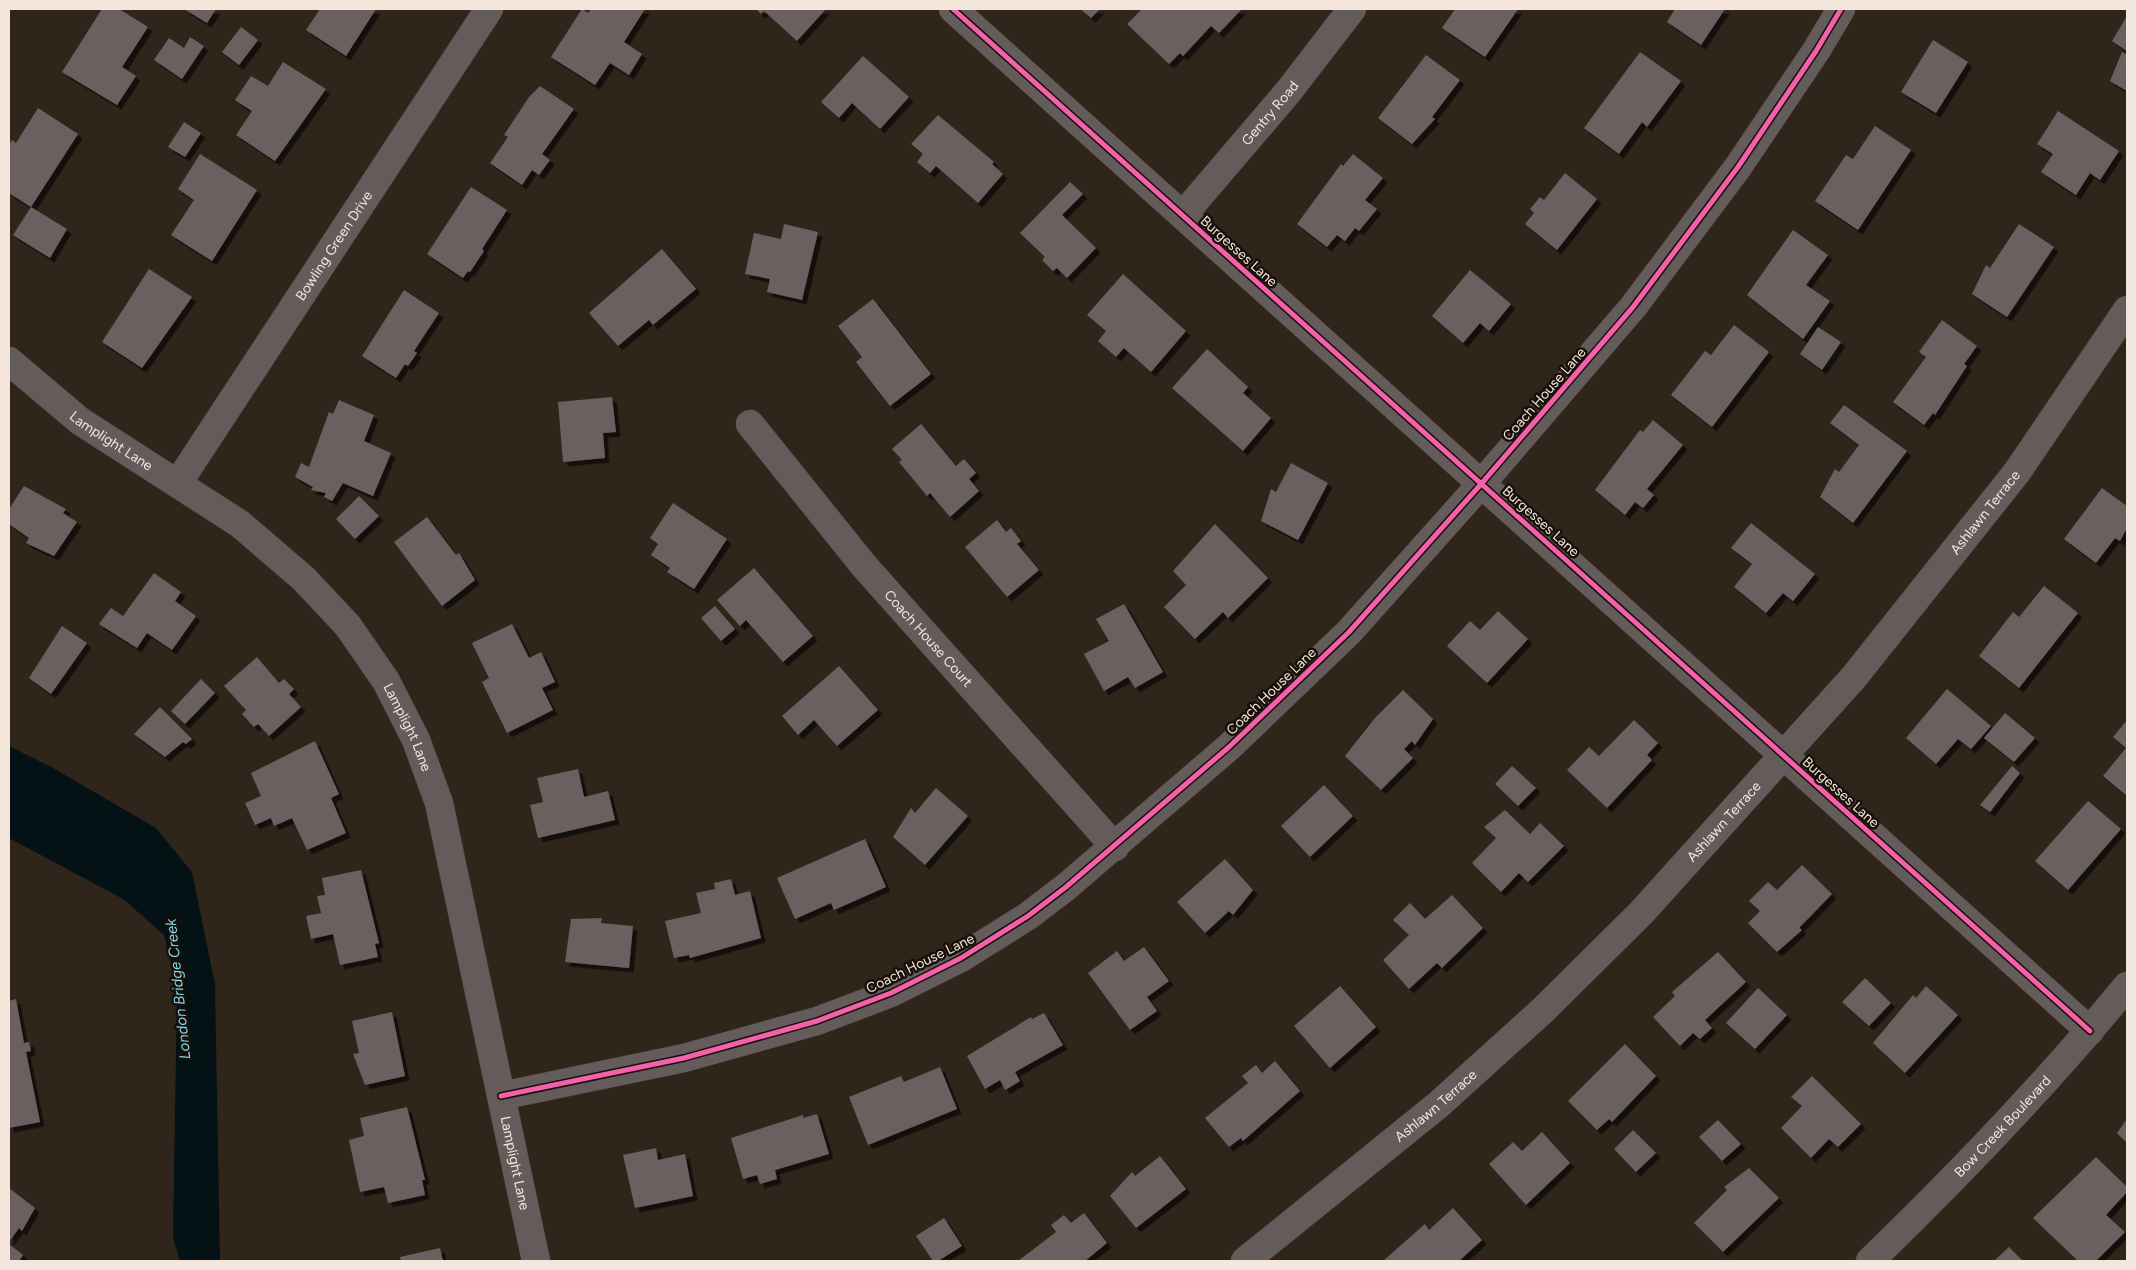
<svg xmlns="http://www.w3.org/2000/svg" width="2136" height="1270" font-family="Figtree,sans-serif">
  <style>
    .water { fill: #051215 }
    .building { fill: #6a6061; filter: url(#shadow) }
    .lines { fill: none; stroke-linecap: round; stroke-linejoin: round }
    .minor-casing { stroke: #4a4038; stroke-width: 29 }
    .tertiary-casing { stroke: #4a4038; stroke-width: 29 }
    .minor { stroke: #645c5b; stroke-width: 28 }
    .tertiary { stroke: #645c5b; stroke-width: 28 }
    .cycleway-casing { stroke: #180f08; stroke-width: 8 }
    .cycleway { stroke: #f560ab; stroke-width: 5 }
    .labels { text-anchor: middle; stroke-width: 5; stroke-linejoin: round; paint-order: stroke }
    .street-label { font-size: 14px; fill: #f4e6db; stroke: #180f08 }
    .water-label { font-size: 15px; font-style: italic; fill: #7cd9ee; stroke: #180f08 }
  </style>
  <defs>
    <filter id="shadow"><feDropShadow dx="4.5" dy="4.5" stdDeviation="0" flood-color="#0009"/></filter>
  </defs>
  <rect width="100%" height="100%" fill="#30251b"/>
  <path class="water" d="M9 746 53 768 156 828 192 872 215 984 220 1261H180L173 1238 177 988 164 935 123 899 9 838Z"/>
  <path class="building" d="M102 9H119L148 27 122 67 136 76 117 105 62 72Z
    M184 9H216L207 23Z
    M320 9H376L346 56 306 30Z
    M582 9 588 13 591 9H645L624 42 642 54 629 75 610 63 595 85 551 57Z
    M756 9H824L825 10 797 41 764 11 761 14Z
    M1080 9H1100L1091 18Z
    M1142 9H1242L1219 33 1211 26 1183 56 1180 53 1169 64 1127 24Z
    M1455 9H1518L1485 57 1442 28Z
    M1675 9H1725L1701 45 1667 22Z
    M2127 16V51L2112 41Z
    M241 27 258 40 239 65 222 52Z
    M190 37 204 46 182 79 154 60 169 38 184 48Z
    M1933 40 1968 62 1936 113 1901 92Z
    M1640 52 1681 81 1647 127 1642 122 1619 154 1584 128Z
    M2122 52 2127 55V91L2110 81Z
    M1426 55 1460 80 1432 117 1435 119 1412 144 1378 118Z
    M863 56 909 97 880 129 852 103 839 118 821 102Z
    M283 62 326 89 275 161 236 135 252 111 235 100 251 76 268 86Z
    M540 86 574 109 542 154 550 160 539 175 532 170 522 185 490 163 508 137 504 135 529 97Z
    M38 108 78 134 31 207 67 229 50 258 13 235 31 207 9 193V145L12 140 16 143Z
    M2058 111 2119 151 2100 180 2090 173 2076 195 2041 172 2053 154 2037 144Z
    M938 115 994 162 992 164 1003 174 978 203 936 166 930 173 917 162 923 154 911 144Z
    M184 122 201 133 185 157 168 147Z
    M1875 126 1911 150 1858 230 1815 201 1846 155 1853 159Z
    M200 154 257 190 212 261 171 235 194 200 178 189Z
    M1353 154 1383 178 1365 200 1377 209 1359 231 1355 228 1345 241 1337 235 1327 247 1297 224 1341 164 1343 166Z
    M1565 173 1597 199 1557 250 1525 224 1534 213 1530 209 1540 197 1544 200Z
    M1070 182 1083 194 1062 215 1096 248 1067 278 1057 268 1053 271 1042 260 1045 257 1020 233Z
    M471 187 507 210 482 249 484 251 470 272 468 271 463 278 427 254Z
    M784 224 818 232 802 300 767 292 770 279 745 274 754 233 781 239Z
    M2019 224 2054 247 2007 317 1972 294 1986 265 1990 268Z
    M1793 230 1828 255 1806 285 1830 301 1803 339 1747 295Z
    M662 249 696 289 653 325 649 320 618 346 589 313Z
    M149 269 192 297 142 368 102 342Z
    M1470 270 1511 304 1489 331 1480 323 1463 343 1432 316Z
    M1123 274 1186 331 1151 372 1124 348 1116 357 1098 341 1106 331 1087 315Z
    M404 290 439 313 414 351 417 353 408 366 405 364 396 378 362 356Z
    M873 299 931 374 890 406 856 362 862 357 838 326Z
    M1942 320 1977 346 1964 364 1967 366 1935 415 1933 413 1924 425 1893 402 1926 357 1919 352Z
    M1734 325 1769 352 1712 427 1671 395 1705 351 1711 355Z
    M1818 327 1841 342 1822 370 1800 354Z
    M1207 349 1248 387 1243 393 1271 418 1243 451 1172 388Z
    M612 397 616 432 603 433 605 458 563 462 558 402Z
    M339 400 374 415 364 441 391 453 373 496 343 483 332 501 324 497 326 493 311 490 313 487 295 477 301 463 309 467 329 412 333 414Z
    M1844 405 1907 451 1853 523 1820 497 1835 469 1839 472 1859 445 1830 423Z
    M1653 420 1683 445 1647 489 1654 495 1643 508 1635 502 1625 515 1595 490 1640 430 1643 432Z
    M921 424 956 466 964 459 976 473 969 479 979 491 950 517 930 493 927 496 899 462 902 460 892 449Z
    M1291 463 1328 483 1298 540 1261 521 1271 489 1276 492Z
    M24 486 66 509 63 513 77 522 54 556 26 543 29 538 9 524V509Z
    M2102 488 2127 506V528L2120 541 2115 538 2096 563 2064 539Z
    M359 496 379 516 355 539 336 519Z
    M673 503 727 539 694 589 667 572 670 568 651 555 658 544 650 538Z
    M427 517 456 555 459 553 475 580 442 606 394 542Z
    M997 520 1006 532 1011 528 1021 541 1017 544 1039 570 1007 597 965 547Z
    M1751 523 1815 574 1793 601 1783 593 1766 613 1734 587 1752 564 1731 548Z
    M1215 524 1268 578 1228 618 1223 612 1195 639 1164 607 1186 585 1173 571Z
    M754 568 813 636 783 662 746 620 740 626 717 600Z
    M154 573 181 592 175 601 196 616 172 650 147 633 137 648 99 624 111 608 123 616Z
    M2044 586 2078 613 2019 688 1979 656 2013 612 2019 617Z
    M1124 604 1163 672 1135 688 1128 677 1104 691 1084 654 1109 641 1096 619Z
    M715 606 735 629 721 641 701 618Z
    M1498 611 1528 639 1487 683 1447 646 1470 621 1480 630Z
    M512 624 529 658 541 652 555 682 542 688 553 710 507 733 482 682 489 678 472 643Z
    M62 626 87 643 51 694 29 678Z
    M257 657 279 683 284 679 294 689 289 694 301 707 269 736 258 724 254 727 242 714 246 710 224 686Z
    M839 666 878 710 837 746 814 720 798 735 782 716Z
    M201 679 215 693 185 724 171 711Z
    M1947 689 1991 726 1971 749 1958 739 1936 764 1906 738Z
    M1403 690 1433 719 1415 745 1412 741 1404 749 1413 758 1381 790 1345 756 1375 718Z
    M160 707 192 739 186 744 183 742 165 757 134 734Z
    M2005 713 2035 738 2014 762 1984 738Z
    M1634 720 1658 743 1647 755 1652 760 1607 808 1567 770 1589 747 1599 756Z
    M2127 720V796L2103 776 2126 748 2113 737Z
    M315 741 339 794 331 798 346 833 307 850 292 818 274 826 271 818 255 825 245 803 261 796 251 773Z
    M1512 766 1536 788 1518 806 1495 784Z
    M2012 766 2020 773 1990 812 1980 805Z
    M578 769 584 797 608 791 615 820 538 838 530 805 543 802 537 778Z
    M1324 785 1353 816 1310 857 1281 826Z
    M936 788 968 816 925 865 893 837 911 808 915 813Z
    M2088 801 2121 829 2068 890 2035 861Z
    M1505 810 1530 834 1540 823 1564 846 1528 882 1519 873 1501 892 1472 863 1496 838 1484 827Z
    M865 839 886 887 834 910 831 903 795 919 777 878Z
    M1225 859 1253 890 1233 915 1229 911 1205 933 1177 902Z
    M1802 865 1832 894 1799 928 1802 930 1777 952 1748 923 1760 911 1749 901 1768 882 1777 890Z
    M361 870 379 943 375 944 378 957 340 965 333 934 311 939 306 916 321 913 317 896 325 895 322 878Z
    M731 879 735 895 750 891 761 938 690 958 689 955 674 958 665 921 701 913 696 893 715 889 714 883Z
    M1452 895 1483 928 1442 968 1437 963 1409 989 1383 960 1409 935 1393 920 1410 903 1425 919Z
    M602 918 601 923 633 926 629 968 565 962 571 919Z
    M1144 947 1169 981 1147 997 1157 1011 1130 1030 1088 973 1117 951 1124 961Z
    M1718 952 1746 982 1705 1020 1712 1028 1700 1039 1693 1033 1680 1046 1653 1017 1675 996 1672 992Z
    M1865 978 1891 1003 1869 1026 1842 1002Z
    M1340 986 1376 1027 1330 1068 1294 1026Z
    M1926 986 1958 1015 1905 1073 1873 1043 1913 995 1916 998Z
    M1758 988 1787 1015 1755 1049 1726 1023Z
    M16 999 24 1043 29 1042 31 1051 26 1052 40 1122 9 1128V1001Z
    M392 1012 405 1076 365 1085 353 1054 359 1053 352 1021Z
    M1044 1013 1063 1045 1015 1072 1020 1081 1005 1090 1000 1080 985 1089 967 1056 1031 1017 1032 1019Z
    M1625 1044 1656 1076 1612 1122 1609 1119 1597 1130 1568 1101Z
    M1275 1061 1300 1091 1243 1141 1241 1138 1229 1147 1205 1118 1248 1083 1242 1076 1256 1065 1262 1073Z
    M940 1067 957 1109 868 1145 849 1097 901 1076 904 1082Z
    M1812 1076 1861 1124 1838 1147 1829 1139 1811 1158 1781 1128 1802 1106 1791 1097Z
    M407 1107 425 1180H422L425 1195 388 1203 384 1187 360 1192 349 1140 364 1136 360 1118Z
    M817 1114 829 1154 775 1170 777 1179 760 1184 757 1175 743 1179 731 1138 803 1115V1118Z
    M2127 1119V1143L2117 1133Z
    M1718 1120 1741 1144 1722 1161 1699 1137Z
    M1633 1130 1656 1153 1636 1172 1614 1149Z
    M1542 1132 1570 1163 1526 1205 1489 1164 1513 1142 1522 1151Z
    M656 1148 658 1160 685 1154 693 1196 635 1208 623 1155Z
    M1160 1156 1186 1189 1136 1228 1110 1196 1132 1172 1135 1176Z
    M2096 1157 2127 1187V1192L2106 1215 2125 1232 2096 1261H2078L2033 1218Z
    M1749 1168 1779 1198 1723 1252 1694 1223 1727 1190 1724 1187Z
    M9 1188 35 1208 22 1231 19 1228 9 1242Z
    M1453 1208 1482 1240 1459 1261H1383L1425 1224 1429 1230Z
    M1084 1213 1107 1243 1085 1261H1018L1056 1232 1051 1225 1064 1215 1071 1223Z
    M944 1218 962 1246 938 1261H933L916 1236Z
    M9 1244 23 1255 19 1261H9Z
    M2009 1247 2023 1261H1994Z
    M440 1248 443 1261H401L400 1257Z"/>
  <g class="lines">
    <defs>
      <g id="minor">
        <path d="M953 9 2090 1031"/>
        <path id="s1" d="M1183 215 1288 92 1352 9"/>
        <path id="s2" d="M9 361 80 421 240 524 304 579 348 626 386 681 416 740 439 803 536 1261"/>
        <path id="s3" d="M750 424 865 567 1115 847"/>
        <path id="s4" d="M178 483 489 9"/>
        <path d="M501 1096 684 1058 817 1021 891 993 961 958 1028 916 1066 887 1229 747 1349 632 1482 483 1633 307 1738 167 1816 51 1841 9"/>
        <path id="s5" d="M1245 1261 1438 1105 1542 1011 1641 913 1854 677 2017 472 2127 310"/>
      </g>
      <g id="tertiary">
        <path id="s6" d="M1870 1261C1960 1174 2047 1083 2127 986"/>
      </g>
    </defs>
    <use href="#minor" class="minor-casing"/>
    <use href="#tertiary" class="tertiary-casing"/>
    <use href="#minor" class="minor"/>
    <use href="#tertiary" class="tertiary"/>
    <defs>
      <path id="cycleway" d="M953 9 2090 1031
        M501 1096 684 1058 817 1021 891 993 961 958 1028 916 1066 887 1229 747 1349 632 1482 483 1633 307 1738 167 1816 51 1841 9"/>
    </defs>
    <use href="#cycleway" class="cycleway-casing"/>
    <use href="#cycleway" class="cycleway"/>
  </g>
  <g class="labels">
    <g class="street-label">
      <text dy="5" stroke="none"><textPath href="#s1" startOffset="134">Gentry Road</textPath></text>
      <text dy="5" stroke="none"><textPath href="#s4" startOffset="284">Bowling Green Drive</textPath></text>
      <text transform="translate(1239 251) rotate(42)" y="5">Burgesses Lane</text>
      <text transform="translate(1544 394) rotate(-49)" y="5">Coach House Lane</text>
      <text dy="5" stroke="none"><textPath href="#s2" startOffset="130">Lamplight Lane</textPath></text>
      <text dy="5" stroke="none"><textPath href="#s5" startOffset="1056">Ashlawn Terrace</textPath></text>
      <text transform="translate(1541 521) rotate(42)" y="5">Burgesses Lane</text>
      <text dy="5" stroke="none"><textPath href="#s3" startOffset="279">Coach House Court</textPath></text>
      <text transform="translate(1271 691) rotate(-44)" y="5">Coach House Lane</text>
      <text dy="5" stroke="none"><textPath href="#s2" startOffset="550">Lamplight Lane</textPath></text>
      <text transform="translate(1841 792) rotate(42)" y="5">Burgesses Lane</text>
      <text dy="5" stroke="none"><textPath href="#s5" startOffset="651">Ashlawn Terrace</textPath></text>
      <text transform="translate(920 963) rotate(-26)" y="5">Coach House Lane</text>
      <text dy="5" stroke="none"><textPath href="#s5" startOffset="246">Ashlawn Terrace</textPath></text>
      <text dy="5" stroke="none"><textPath href="#s6" startOffset="189">Bow Creek Boulevard</textPath></text>
      <text dy="5" stroke="none"><textPath href="#s2" startOffset="1000">Lamplight Lane</textPath></text>
    </g>
    <g class="water-label">
      <text transform="translate(178 989) rotate(-96)" y="5">London Bridge Creek</text>
    </g>
  </g>
  <rect width="2136" height="1270" fill="none" stroke="#f4e6db" stroke-width="20"/>
</svg>
